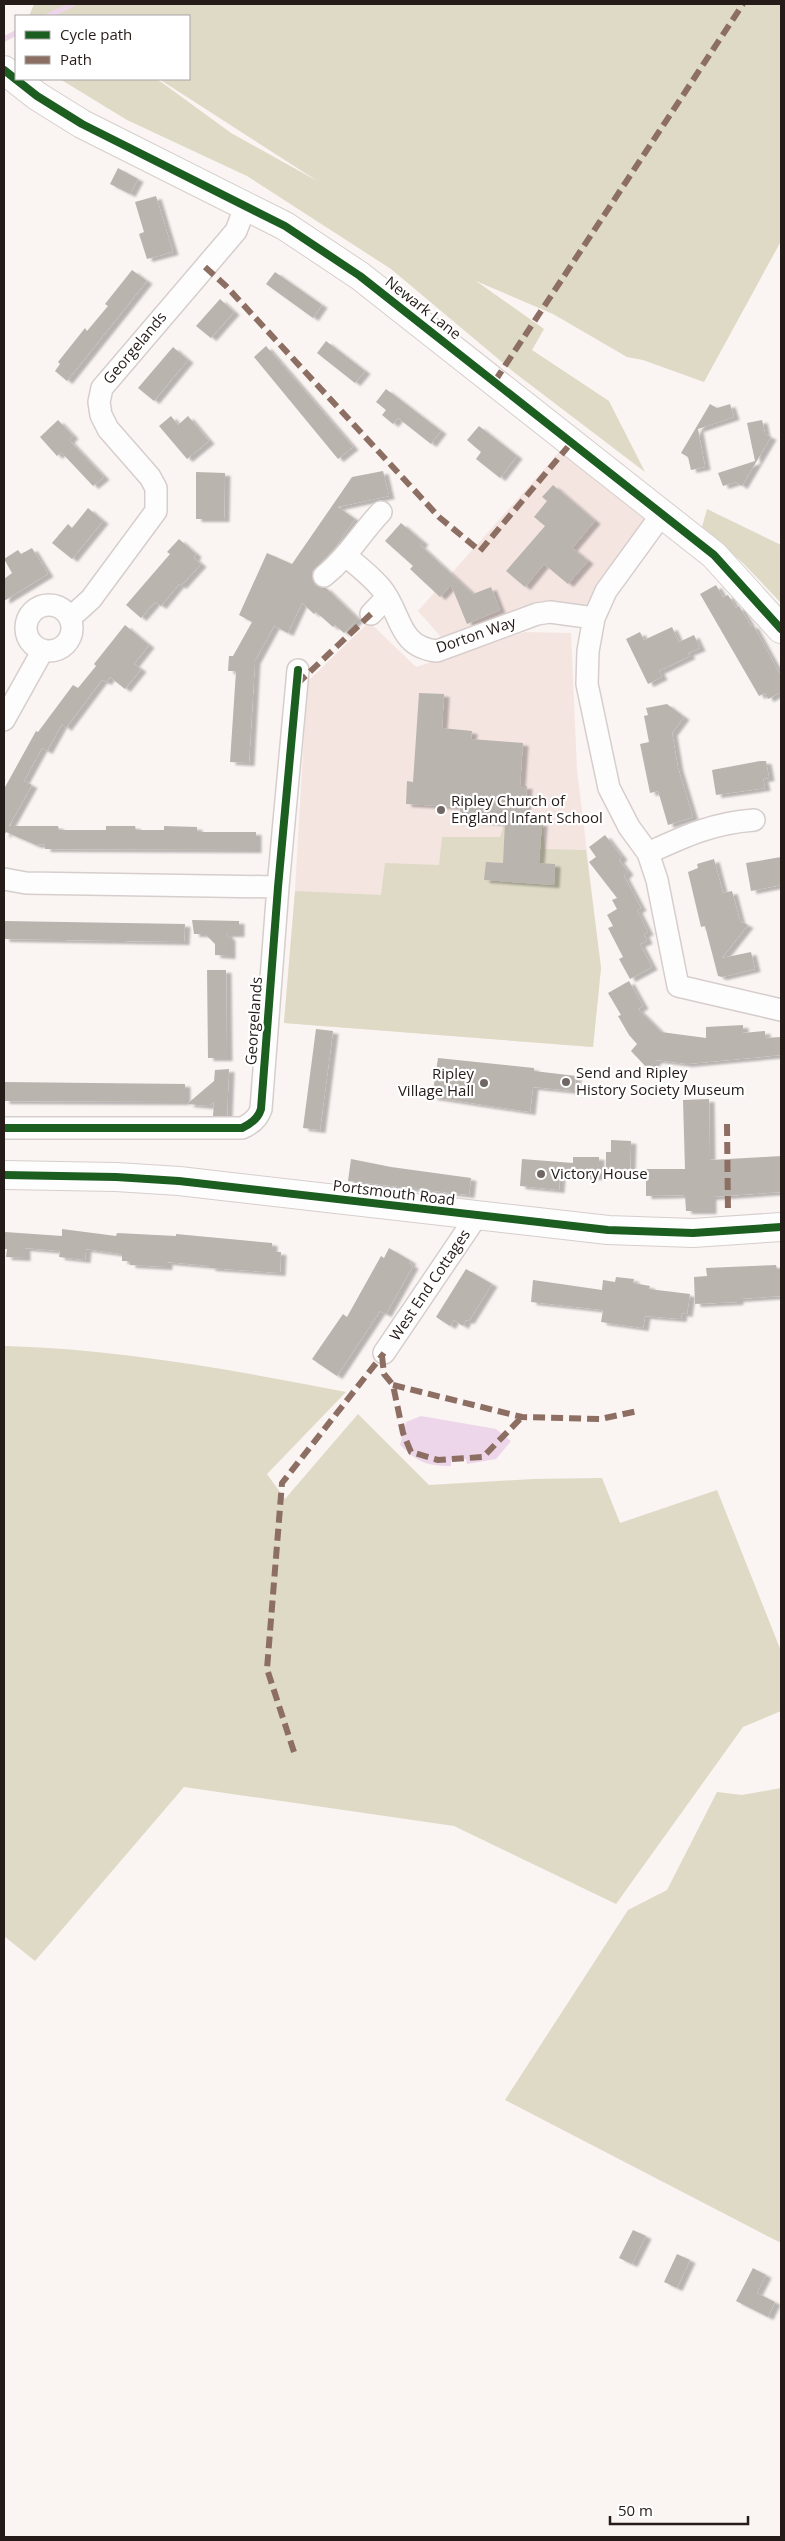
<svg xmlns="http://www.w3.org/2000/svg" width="785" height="2541" font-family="'Open Sans',sans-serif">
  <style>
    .built { fill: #f4e5e1 }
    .green { fill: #dedac5 }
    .water { fill: #edd6e9 }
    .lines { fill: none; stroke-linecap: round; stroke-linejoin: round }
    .stream { stroke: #edd6e9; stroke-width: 5.5 }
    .building { fill: #bab4af; filter: url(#shadow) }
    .street-casing { stroke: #d6cecc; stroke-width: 24 }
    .secondary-casing { stroke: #d6cecc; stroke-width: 30 }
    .street { stroke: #fefdfd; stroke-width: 21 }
    .secondary { stroke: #fefdfd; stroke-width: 28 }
    .quiet { stroke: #8d6e63; stroke-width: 6; stroke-dasharray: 12 6; stroke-linecap: butt }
    .cycleway-casing { stroke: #fff; stroke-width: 11 }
    .cycleway { stroke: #1b5e20; stroke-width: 8 }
    .poi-dot { fill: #706764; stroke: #fff; stroke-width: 2 }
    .labels { text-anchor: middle; stroke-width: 4.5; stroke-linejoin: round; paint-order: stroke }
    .street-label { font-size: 15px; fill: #251b18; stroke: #fff }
    .poi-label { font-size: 15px; fill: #251b18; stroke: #fff; text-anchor: start }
  </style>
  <defs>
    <filter id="shadow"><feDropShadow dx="5.5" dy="3" stdDeviation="1" flood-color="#0004"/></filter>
  </defs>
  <rect width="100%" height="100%" fill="#faf4f2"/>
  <path class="built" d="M570 440 662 514 594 618 565 613 450 647 418 611Z
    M369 622 416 667 525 632 571 633 577 770 601 968 593 1047 284 1023 295 891 307 682Z"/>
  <path class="green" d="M34 4H781V241L704 382 643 360 627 357 553 314 476 281 544 329 532 350 609 401 645 472 515 373 391 269 247 176 127 120 60 79H157L231 133 319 182 159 79H189V16H29Z
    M707 509 781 545V603L744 564 702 527Z
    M507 815 542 816 545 849 586 850 601 968 593 1047 284 1023 295 891 381 895 385 863 439 865 442 837H500Z
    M4 1346C119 1349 233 1370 346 1392L267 1474 285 1499 358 1414 429 1485 533 1479 602 1478 620 1523 717 1490 781 1651V1711L743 1727 616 1904 454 1826 184 1787 35 1961 4 1936Z
    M781 1788V2243L505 2100 628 1910 667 1890 717 1792 742 1795Z"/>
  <path class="water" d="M421 1416 496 1429 511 1441 496 1459 467 1464 466 1459 451 1460V1466C426 1466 418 1462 400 1445L406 1422Z"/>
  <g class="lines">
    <path class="stream" d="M48 16 73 4
      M4 39 16 33"/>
  </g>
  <path class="building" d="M118 168 138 179 130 194 110 184Z
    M156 196 173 252 147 259 139 234 144 232 135 202Z
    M132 270 147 281 67 381 55 371 60 364 58 362 85 328 87 331 108 306 105 304Z
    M275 272 322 305 313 318 266 284Z
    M220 299 234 312 211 338 196 326Z
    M326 341 365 371 355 383 317 353Z
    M266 346 353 447 338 459 254 357Z
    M173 347 188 360 154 401 138 388Z
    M386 389 441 431 431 444 398 418 393 424 382 415 386 410 376 402Z
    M710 404 717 408 730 404 734 417 698 429 705 467 691 470 688 457 681 453Z
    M171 416 178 425 188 416 209 441 187 459 159 426Z
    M58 420 73 436 69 440 104 477 93 486 61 452 57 456 40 437Z
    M762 420 765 434 771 437 742 486 736 482 723 486 718 473 755 461 747 423Z
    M479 426 517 456 500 478 476 459 481 452 467 440Z
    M383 471 389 496 338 507 355 519 334 549 312 572 315 584 326 588 358 619 344 633 335 625 333 627 316 612 314 614 302 603 288 633 274 626 255 661 249 763 230 762 236 671H228L229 656H233L252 622 239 615 267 553 292 564 352 477Z
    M196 472 225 473 224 519H196Z
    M553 485 595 521 572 548 588 561 568 584 544 564 525 587 506 571 545 526 534 517 547 501 542 497Z
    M88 508 103 521 72 559 52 543 68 524 72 528Z
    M401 523 423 542 420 545 473 594 491 587 500 610 467 624 451 585 440 597 410 569 413 566 385 541Z
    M179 539 196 554 194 558 201 564 181 586 179 584 161 606 155 602 141 618 126 605 170 554 167 552Z
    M32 548 48 574 4 601V579L12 573 4 559 18 550 21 554Z
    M716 585 723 597 728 595 736 608 739 606 751 626 753 625 781 676V692L768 699 765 693 759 696 700 594Z
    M125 625 149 645 134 664 141 669 125 689 110 677 106 682 102 680 66 728 62 724 47 751 42 748 24 781 32 785 9 826H58L59 830H106V826H135L136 830H164V826L197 827V832H256V850L45 849V844L36 845 6 832 4 836V789L36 731 38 732 73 685 78 688 96 666 94 664Z
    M672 627 679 642 694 635 700 648 688 653 690 656 659 671 662 677 648 684 626 639 640 632 644 640Z
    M419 693 444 694 442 728 472 731 471 739 523 743 520 786H527L524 822 542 823 539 863 555 864 554 885 484 880 486 862 503 863 505 823 459 820 460 807 406 804 407 781 413 782Z
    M667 704 684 717 672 733 678 768 693 817 668 825 658 791 650 793 640 744 649 742 644 716 648 715 646 708Z
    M760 761H766L769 778 763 779 765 788 716 795 712 770Z
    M605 835 622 857 619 860 628 872 624 876 641 908 637 910 648 932 644 934 647 941 640 944 652 967 630 979 619 959 623 957 608 928 613 926 607 915 617 909 612 900 617 898 589 862 596 857 589 847Z
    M781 857V885L751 891 746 863Z
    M714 859 723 893 732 891 740 921 748 925 722 958 751 952 755 969 722 977 718 976 705 926 701 927 688 872 698 868 697 864Z
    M192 920 239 921V934H226L230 938V956L215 955V944L205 934H194Z
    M4 921 185 924 184 942 4 939Z
    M207 970H226L227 1058H208Z
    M629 981 643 1006 638 1009 661 1032 706 1038V1027L743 1025V1033L765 1031V1038L781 1037V1055L687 1064 657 1060 648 1069 631 1051 637 1044 629 1035 618 1016 621 1015 608 993Z
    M316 1029 333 1031 320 1130 303 1128Z
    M438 1058 534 1068V1071L576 1076 574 1091 533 1087 530 1112 432 1097Z
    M229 1069 227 1116H213L214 1102 209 1106 187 1104 214 1081 215 1070Z
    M4 1082 185 1084V1102L4 1101Z
    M709 1099 710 1160 781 1156V1192L711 1197V1211H686L685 1195 646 1196V1169H685L683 1100Z
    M611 1140 631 1141 630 1170 606 1169V1152H611Z
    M573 1157H599V1177L560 1176 559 1190 520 1186 522 1159 573 1163Z
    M351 1159 391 1167 471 1178 469 1195 348 1181Z
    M62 1229 116 1236 117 1233 176 1236V1234L272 1243V1252H281L280 1273 210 1268V1266L167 1262V1267L130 1265V1261H122V1254L86 1249 85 1260 59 1257 60 1251 25 1248V1258L6 1257 7 1249H4L5 1232 62 1236Z
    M389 1248 411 1261 409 1263 413 1266 386 1314 380 1311 337 1376 312 1359 343 1314 347 1317 381 1256 384 1258Z
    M776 1265 777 1269H781V1296L738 1299V1302L695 1304 694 1277 707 1276 706 1268Z
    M466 1269 492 1284 469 1321 466 1320 463 1326 454 1320 450 1326 436 1317Z
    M616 1277 634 1279 633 1283 650 1286 649 1289 690 1294 687 1314 682 1313 681 1319 645 1316 643 1328 601 1322 603 1310 531 1302 533 1280 602 1290 603 1280 615 1282Z
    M633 2230 646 2236 632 2264 619 2258Z
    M677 2254 690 2260 677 2288 664 2282Z
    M753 2268 766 2275 757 2293 775 2302 768 2317 736 2301Z"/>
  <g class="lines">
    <defs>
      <path id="street" d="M662 514 606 591 594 618 588 651 587 684 609 788 629 827 648 853 657 880 678 986 781 1010
        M346 556C358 566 371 576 381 588 402 613 397 647 437 651L537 614 550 612 594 618
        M324 576C347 558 361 533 381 512
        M26 628a23 23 0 1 1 46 0a23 23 0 1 1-46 0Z
        M371 614 387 597
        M70 618 91 599 156 511V488L150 477 108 429 101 415 99 402 102 388 236 231 246 205
        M4 720 43 650
        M648 853C685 836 713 823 754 820
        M4 879 26 883 278 887
        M4 1128H242C251 1124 258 1119 261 1109L278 887 298 670
        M384 1353 476 1217"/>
      <path id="secondary" d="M4 70 37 96 82 124 285 226 360 276 714 555 781 629
        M4 1175 116 1177 179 1181 608 1230 693 1233 781 1227"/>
    </defs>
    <use href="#street" class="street-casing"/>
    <use href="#secondary" class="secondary-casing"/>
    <use href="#street" class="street"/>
    <use href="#secondary" class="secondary"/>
    <path class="quiet" d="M205 267 226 286 439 517 480 551 572 442
      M495 381 743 4
      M297 684 371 614
      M727 1124 728 1213
      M382 1356 384 1374 393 1385 403 1433 411 1452 438 1460 483 1457 522 1417
      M393 1385 522 1417 600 1419 638 1411
      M294 1752 267 1669 282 1483 384 1353"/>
    <defs>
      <path id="cycleway" d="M4 70 37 96 82 124 285 226 360 276 714 555 781 629
        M4 1128H242C251 1124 258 1119 261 1109L278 887 298 670
        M4 1175 116 1177 179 1181 608 1230 693 1233 781 1227"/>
    </defs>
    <use href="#cycleway" class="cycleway-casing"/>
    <use href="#cycleway" class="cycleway"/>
  </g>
  <g class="poi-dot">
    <circle cx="441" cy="810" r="5"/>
    <circle cx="566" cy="1082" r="5"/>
    <circle cx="484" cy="1083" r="5"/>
    <circle cx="541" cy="1174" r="5"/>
  </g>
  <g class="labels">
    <g class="street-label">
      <text transform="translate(423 308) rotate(38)" y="5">Newark Lane</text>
      <text transform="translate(135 348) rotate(-50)" y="5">Georgelands</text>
      <text transform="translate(476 635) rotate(-19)" y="5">Dorton Way</text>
      <text transform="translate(254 1021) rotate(-86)" y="5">Georgelands</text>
      <text transform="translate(394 1193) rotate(7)" y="5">Portsmouth Road</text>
      <text transform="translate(430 1285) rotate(-56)" y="5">West End Cottages</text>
    </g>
    <g class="poi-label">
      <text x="451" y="806">Ripley Church of<tspan x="451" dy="17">England Infant School</tspan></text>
      <text x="576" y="1078">Send and Ripley<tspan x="576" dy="17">History Society Museum</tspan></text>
      <text x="474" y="1079" text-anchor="end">Ripley<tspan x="474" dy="17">Village Hall</tspan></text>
      <text x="551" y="1179">Victory House</text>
    </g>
  </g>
  <rect width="785" height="2541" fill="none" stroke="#251b18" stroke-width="10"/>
  <rect x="15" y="15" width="175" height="65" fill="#ffffff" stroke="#a8a4a3"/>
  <rect x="25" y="31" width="25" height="8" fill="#1b5e20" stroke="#a8a4a3"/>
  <text x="60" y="40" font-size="15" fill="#251b18">Cycle path</text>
  <rect x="25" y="56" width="25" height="8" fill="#8d6e63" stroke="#a8a4a3"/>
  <text x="60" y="65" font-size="15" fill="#251b18">Path</text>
  <path d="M610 2516v8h138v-8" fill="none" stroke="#251b18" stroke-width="2.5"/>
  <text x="618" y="2516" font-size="15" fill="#251b18" stroke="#ffffff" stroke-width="4" paint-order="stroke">50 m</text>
</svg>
